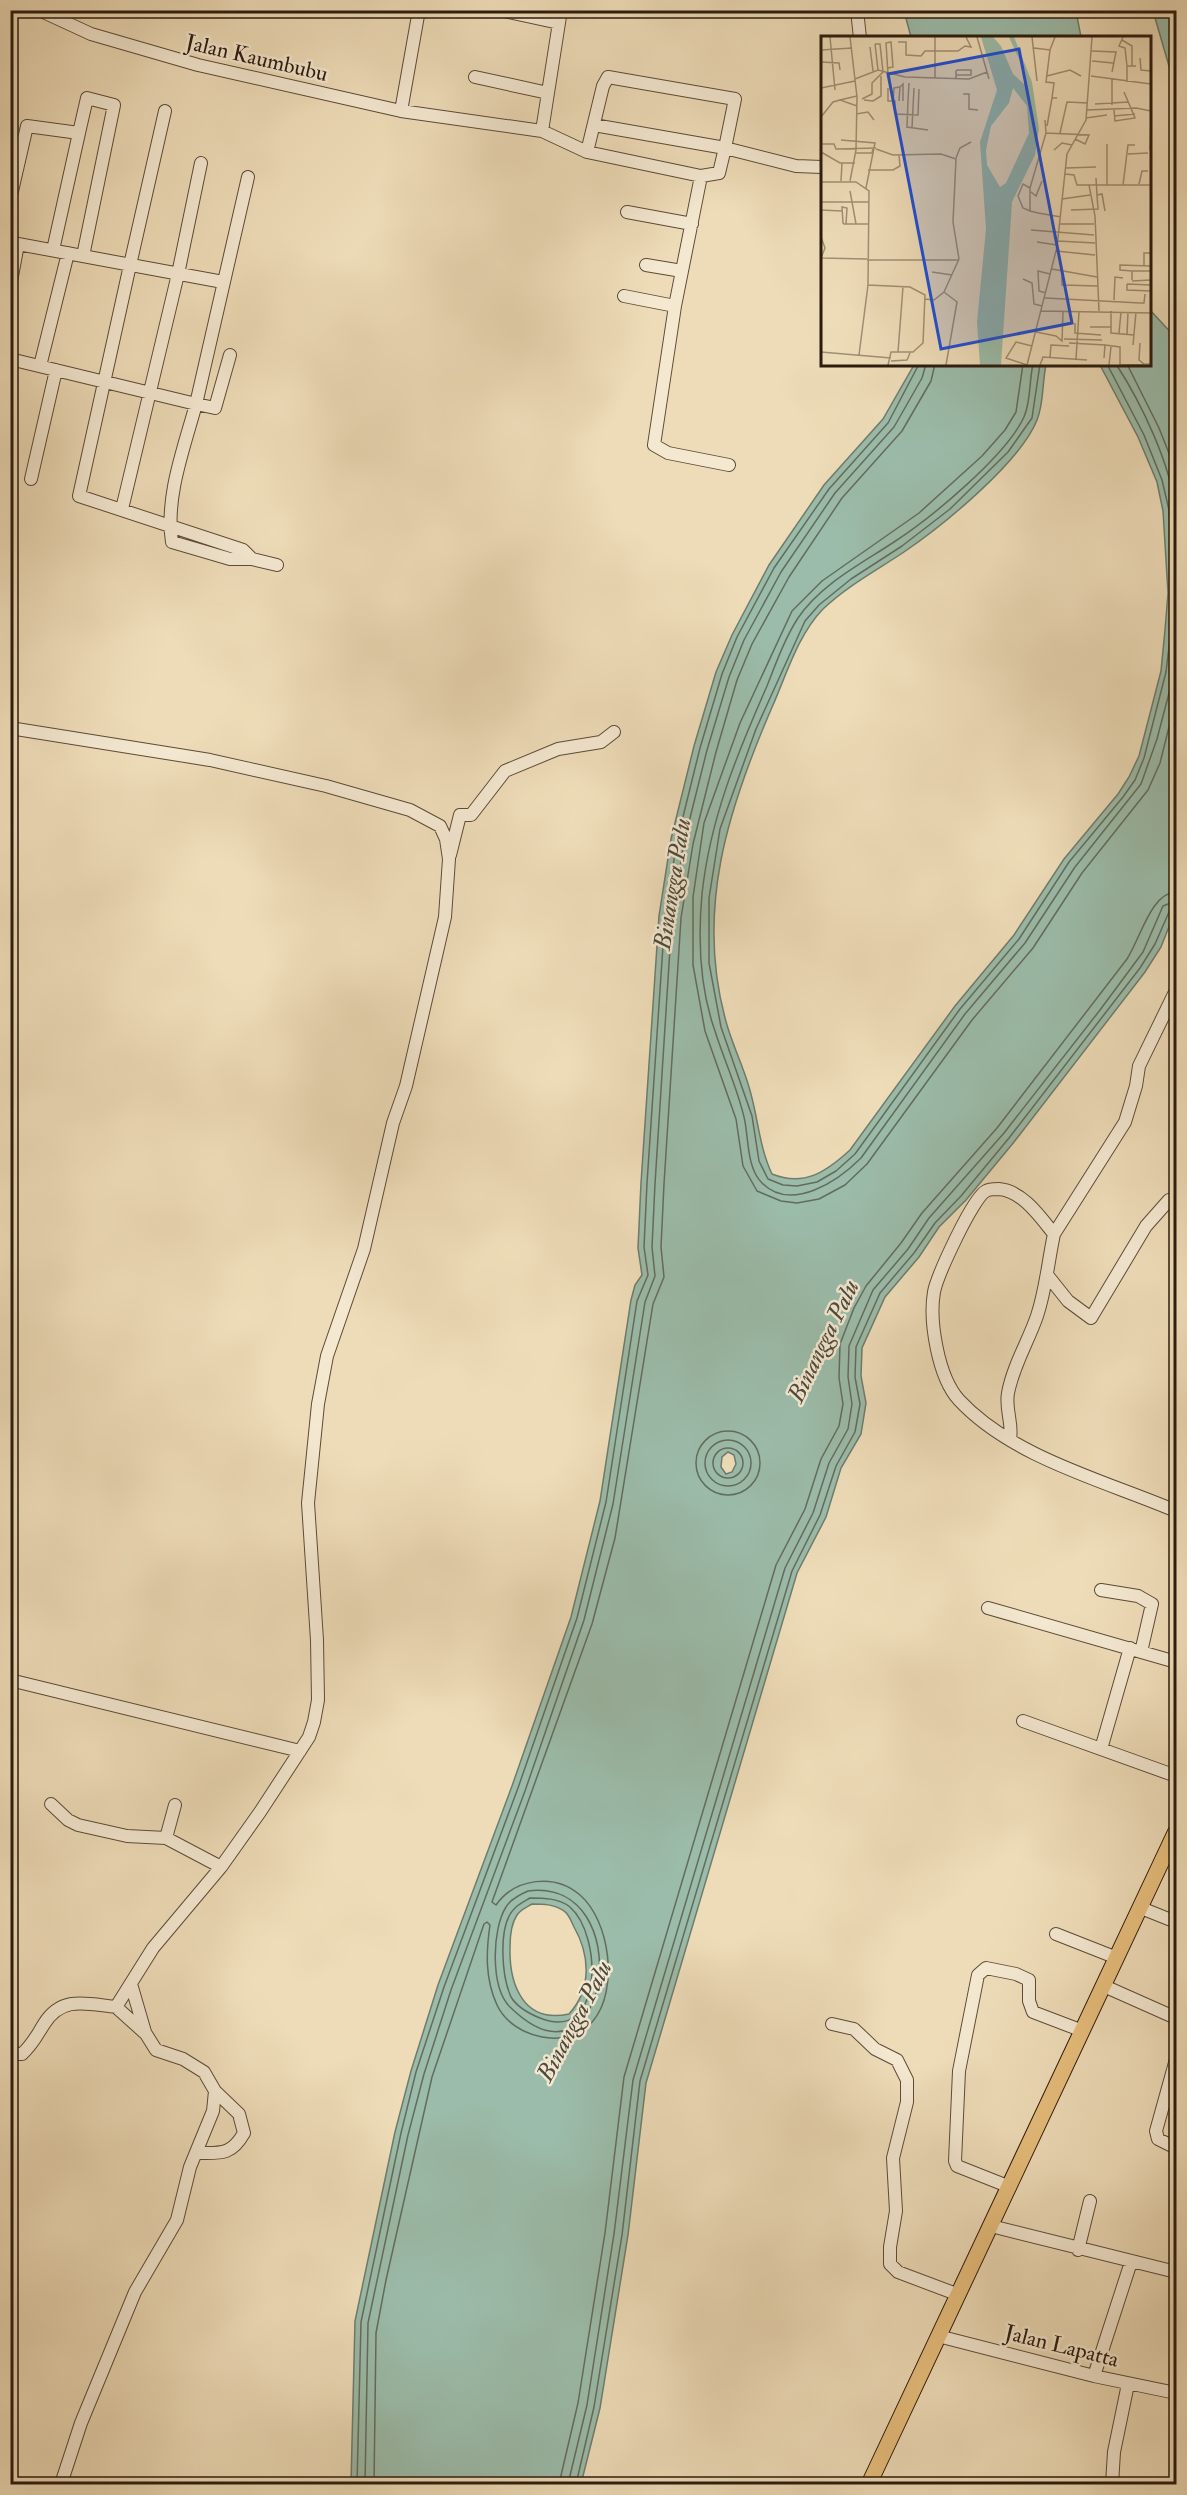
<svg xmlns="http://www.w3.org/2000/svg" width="1187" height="2495" font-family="'IM FELL Double Pica',serif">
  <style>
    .water { fill: #9bbcaa; stroke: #6e7c6c; stroke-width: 1.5; fill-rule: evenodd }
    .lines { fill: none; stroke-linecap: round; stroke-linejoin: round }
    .shore { stroke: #636c5c; stroke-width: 1.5 }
    .minor-casing { stroke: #5c4b38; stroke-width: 14 }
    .major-casing { stroke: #2b1b0e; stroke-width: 17 }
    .minor { stroke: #f4e8d1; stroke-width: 12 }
    .major { stroke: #e7be7c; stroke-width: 15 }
    .labels { text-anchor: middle; stroke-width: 5; stroke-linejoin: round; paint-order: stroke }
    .street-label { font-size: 22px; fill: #2b1b0e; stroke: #f4e8d1 }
    .water-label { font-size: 24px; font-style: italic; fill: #4d4b3d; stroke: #f4e8d1 }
    .inset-road { fill: none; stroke: #a08f74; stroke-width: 1.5 }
    .view { fill: #1d4ed8; fill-opacity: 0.15; stroke: #1d4ed8; stroke-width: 3 }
    .inset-edge { fill: none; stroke: #2b1b0e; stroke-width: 3 }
  </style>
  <rect width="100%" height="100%" fill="#eedcb8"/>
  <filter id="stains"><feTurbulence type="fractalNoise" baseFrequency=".00333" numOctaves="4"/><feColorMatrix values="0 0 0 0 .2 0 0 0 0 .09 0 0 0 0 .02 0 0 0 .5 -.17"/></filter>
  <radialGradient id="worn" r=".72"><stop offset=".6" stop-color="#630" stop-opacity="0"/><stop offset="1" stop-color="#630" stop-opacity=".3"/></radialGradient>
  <path class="water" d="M904 11H1076L1081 37H911Z
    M1153 11H1176V90Z
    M1150 310 1176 338V909L1161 947 1145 972 1014 1142 966 1200 939 1227 919 1257 885 1297 862 1348 861 1376 866 1403 861 1434 841 1468 826 1517 797 1573 646 2083 628 2235 600 2408 581 2484H351L355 2321 395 2132 411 2071 438 1985 512 1786 571 1617 600 1501 631 1300 635 1285 642 1275 638 1248 641 1183 659 916 671 839 694 746 716 672 732 635 769 565 824 485 883 419 914 365H1046C1042 383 1044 403 1037 420 1020 463 942 526 904 552 877 570 847 586 823 609 798 635 787 673 773 705 728 808 694 912 727 1025 733 1046 743 1066 749 1087 758 1116 759 1147 772 1174 804 1187 826 1172 850 1150L955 1006 1014 935 1064 859 1118 794 1129 777 1139 756 1161 671 1165 630 1168 593 1163 511 1157 482 1138 437 1100 365 1150 364ZM728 1452 734 1455 736 1464 732 1472 726 1474 721 1467 722 1457ZM532 1904C543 1904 554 1904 564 1911 569 1914 571 1921 574 1927 590 1955 592 1989 569 2014 523 2024 509 1984 510 1947 510 1936 511 1924 517 1915 520 1910 527 1907 532 1904Z"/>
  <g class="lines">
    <path class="shore" d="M1023 364 1016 412 1005 430 982 456 919 513 822 581 792 611 740 723 704 823 693 897V965L705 1031 736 1119 743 1166 757 1191 781 1201 797 1203 819 1199 845 1185 867 1164 972 1020 1033 948 1082 873 1148 790 1160 763 1176 699
      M1033 364C1029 382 1031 401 1024 417 1006 456 931 518 894 542 861 564 821 584 798 618 785 638 776 663 767 686 737 754 710 819 702 894 698 938 700 989 715 1031 724 1060 737 1087 744 1117 749 1137 746 1167 762 1183 792 1213 839 1180 861 1158L965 1014 1025 943 1075 867 1141 784 1157 739 1174 674 1176 651
      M1040 364 1032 418 1008 452 950 509 902 546 851 579 819 605 805 621 756 729 720 829 709 898V963L721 1027 752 1116 759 1161 768 1179 783 1185 797 1186 817 1182 836 1171 855 1154 960 1009 1019 939 1069 862 1123 797 1135 780 1144 758 1166 672 1171 630 1174 593 1169 510 1162 480 1144 435 1107 364
      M1116 364C1142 404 1171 465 1176 512
      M1127 364 1159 428 1176 471
      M696 1463a32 32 0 1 1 64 0a32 32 0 1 1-64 0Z
      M705 1463a23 23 0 1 1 46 0a23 23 0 1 1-46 0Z
      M713 1463a15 15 0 1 1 30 0a15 15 0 1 1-30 0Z
      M528 1891C640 1877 610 2105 510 2007 490 1987 492 1929 506 1907 510 1900 521 1894 528 1891Z
      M530 1898C543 1898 559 1898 570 1907 603 1936 603 2044 540 2018 530 2014 517 2007 511 1997 502 1977 497 1925 515 1908 519 1904 525 1901 530 1898Z
      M357 2484 361 2322 401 2133 416 2072 444 1987 518 1788 577 1618 606 1502 637 1301 648 1275 644 1247 647 1183 665 916 677 841 700 748 722 674 737 637 774 568 829 489 888 423 919 364
      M365 2484 368 2323 408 2135 424 2074 451 1990 525 1791 584 1620 613 1504 645 1302 655 1276 652 1247 655 1184 672 917 684 842 707 750 729 677 744 640 781 572 835 493 894 427 922 378 926 364
      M374 2484 376 2333 386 2280 432 2077 484 1924 487 1922 490 1925C486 1952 485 1979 497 2005 513 2039 569 2051 593 2021 619 1990 610 1921 580 1895 555 1873 515 1878 496 1905L492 1902 592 1624 615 1538 653 1304 664 1277 661 1247 664 1184 681 918 693 844 716 752 737 680 752 644 789 577 842 498 902 431 931 381 935 364
      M559 2484 578 2403 605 2233 624 2077 776 1565 805 1509 821 1459 839 1426 843 1404 839 1378 840 1344 854 1308 866 1286 901 1243 922 1213 997 1128 1127 959C1141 937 1151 893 1176 892
      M568 2484 587 2405 614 2234 633 2080 785 1568 813 1513 829 1463 848 1429 852 1404 848 1377 849 1346 873 1290 908 1249 929 1218 1004 1133 1100 1010 1143 952 1163 906 1176 901
      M576 2484 594 2407 622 2235 640 2081 792 1571 820 1515 836 1466 855 1432 860 1404 855 1377 856 1347 880 1293 914 1253 935 1223 961 1196 1009 1138 1140 968 1155 944 1169 912 1176 908"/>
    <defs>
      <path id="minor" d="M39 10 91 34 198 65 401 111 542 131 587 152 701 176 719 173 725 148 796 166 822 167
        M499 10 559 23
        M857 10 860 38
        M475 77 548 93
        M401 111 419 10
        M542 131 561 10
        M79 133 87 98 114 105 83 256
        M587 152 603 86 608 77 735 99 725 148 594 125
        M10 200 27 126 79 133 53 250
        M627 212 692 224
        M18 244 223 282
        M130 265 79 496 243 550 252 559
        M646 265 682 271
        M136 266 130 265 165 111
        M10 287 18 244 12 243
        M624 296 675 306 654 445 668 453 729 465
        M675 306 701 176
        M230 355 215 408 196 404C184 448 165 497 172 542L230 559H252L277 565
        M10 359 196 404 248 177
        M40 366 68 253
        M31 479 56 370
        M122 509 178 274 201 163
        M10 728 210 760 326 786 410 810 440 826 446 839 449 859 445 917 406 1086 393 1123 364 1249 327 1356 318 1404 308 1503 317 1640 318 1700 314 1722 309 1737 260 1812 221 1867 153 1948 116 2007C87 2004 62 1995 44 2024 37 2035 33 2044 22 2054H10
        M450 855 460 815H471L505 771 558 749 601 742 614 732
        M1054 1234 1125 1122 1136 1086 1139 1066 1176 990
        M1048 1276 1068 1301 1091 1318 1146 1226 1169 1200
        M1010 1439C1013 1424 1005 1409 1008 1393 1013 1366 1028 1342 1037 1316 1046 1289 1048 1262 1054 1234 1041 1218 1023 1191 999 1189 995 1189 989 1189 986 1191 973 1197 937 1276 934 1292 929 1321 938 1377 959 1400 1013 1458 1106 1481 1176 1511
        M1101 1590 1138 1596 1152 1604 1141 1652
        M988 1608 1176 1662
        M10 1680 300 1751
        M1023 1721 1176 1776
        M1101 1749 1130 1648
        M51 1804 68 1820 78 1825 127 1836 166 1838 221 1867
        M166 1838 175 1805
        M1141 1908 1176 1922
        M1056 1934 1117 1958
        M131 1984 145 2032
        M1104 1986 1176 2018
        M832 2024 854 2029 875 2049 897 2060 907 2080V2102L893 2158 896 2211 890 2247V2264L898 2272 959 2295
        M1176 2059 1156 2131 1158 2139 1176 2148
        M196 2153C220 2153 231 2156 244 2133L239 2114 215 2091
        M1010 2187 957 2166 955 2161 959 2071 978 1975 986 1968 1016 1974 1029 1980V2001L1033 2012 1083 2031
        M991 2226 1176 2272
        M1078 2250 1090 2201
        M938 2336 1094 2376 1176 2393
        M1094 2376 1131 2262
        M61 2484 81 2423 135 2292 177 2220 190 2167 213 2111 215 2091 204 2072 183 2059 156 2050 146 2034 116 2007
        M1112 2484 1114 2452 1128 2384"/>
      <path id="major" d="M869 2484 1176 1831"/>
    </defs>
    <use href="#minor" class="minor-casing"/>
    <use href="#major" class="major-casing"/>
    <use href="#minor" class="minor"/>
    <use href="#major" class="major"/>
  </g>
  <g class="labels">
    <g class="street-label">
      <text transform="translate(257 57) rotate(13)" y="8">Jalan Kaumbubu</text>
      <text transform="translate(1062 2345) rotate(14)" y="8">Jalan Lapatta</text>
    </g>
    <g class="water-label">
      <text transform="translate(672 884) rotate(-81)" y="8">Binangga Palu</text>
      <text transform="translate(823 1341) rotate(-64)" y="8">Binangga Palu</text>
      <text transform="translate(574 2021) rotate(-62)" y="8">Binangga Palu</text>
    </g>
  </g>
  <g transform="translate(821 36)">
    <rect width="330" height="330" fill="#eedcb8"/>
    <path d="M160 1H172L180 10 192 38 205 50 204 36 188 1H193L211 46 218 93 214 119 191 166 180 329H159L156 286 165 193 159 106 176 54ZM192 52 206 70 208 97 185 147 179 151 166 129 165 114 170 90 188 67Z" fill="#9bbcaa" fill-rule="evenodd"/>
    <path class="inset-road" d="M9 1 14 54M156 1 168 43M211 1 216 45M302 1 298 10 304 12 306 30M301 4 311 10V30M77 6H85V19L100 20 104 15H137L144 10 150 11 145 1M54 8 57 34M49 11 52 35M213 12 229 14 234 1M0 14 31 12M229 14 225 46 233 47 231 62M271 15 295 16 291 36M319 22 320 34 330 35M271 25 292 27M0 26 18 27 19 34M67 38 65 7 70 6 72 31 67 32M226 40 249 34 260 40M270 40 330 48M114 42V1M34 43 57 34 84 41 148 43 166 36M135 43V35L136 34H150V39H135M306 46V30H315M79 51 82 48V65M0 52 34 45M67 52V65H74V78L97 79 98 53M142 58H148V73L157 74M41 63 51 58V47L62 36 59 8H54M43 64 52 65 60 60V40M72 65 73 52 79 51 78 65M87 65 86 91 107 94M87 65 88 47M274 68 308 66M291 69V43M36 70 19 64 36 60M266 74 315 72 330 75M293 74 294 85 314 82 303 56M35 78 47 76 53 84M293 80 314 78M0 81 12 66 19 64M265 82 286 79M226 90 231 62H236M91 92 93 52M225 97 268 99 264 108 254 103M239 97 246 66 267 67M20 104 54 107 45 152M0 108H13L15 113 55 112M286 108V149M55 113 72 119 120 118 135 123 132 186 138 223 123 256 113 264 104 263M233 114 241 107 251 109M329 114 330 83M0 116 19 127H34M34 117H51L52 113M307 118 327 117M135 122 139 112 150 106M245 132 275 131M47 134H72L79 130 78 119M244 138 253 139 256 149H330M275 142 276 159 281 158 284 175M20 145 21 127M29 145 35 114 36 61 29 1M0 146H35L48 155 47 249 89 251 104 259 102 307 92 316H70L67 329M318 148 321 135H327M268 149 274 180 278 275M302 149 307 109H314M209 152 225 97 224 84M29 155 35 188M210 156 215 160 221 145M241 163 269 159M0 166H48M0 174 21 175M250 174 277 173 276 159M209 175V152L202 148 197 160 202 172 209 175 217 177 240 181M25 188 26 172 21 171 22 187 23 188H48M239 188H273M210 194 273 199M0 201 4 212 0 222M237 205 274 207M216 206 236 209M235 215 274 219M0 222 46 223M46 224H138M323 230V217H330M231 233 276 241M241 235V249L277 250M311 235 299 234V229L330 230M111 236 131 239M202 243 211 247 213 268 221 270M311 244V235H330M311 245 330 244M306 248V254L330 255M306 248 330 249M123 256 136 266 125 329M225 257 218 255 217 235 229 238M224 262 319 267H323L324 258M293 264 294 241 302 242M220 275 330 277M290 275V297L313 299M254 287V297L280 299M269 291H290M215 296 235 300 241 305 242 276M298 297 300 276M306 298 307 276M243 303 281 304M248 307 284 309 283 322M319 307 318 324 323 328M284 309 299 311V329M312 309 315 276M0 316 70 322M77 316 82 251M38 319 47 249M229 321 230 309 248 310M255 323 258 276M70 325 86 324 89 317M206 329 185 322 195 306 211 310M206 329 236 211 246 118 265 84 271 1M219 329 222 321 266 324M288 329 290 311M298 329 330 328"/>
    <path class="view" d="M198 13 251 287 120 313 67 38Z"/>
    <rect width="330" height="330" class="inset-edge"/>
  </g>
  <rect width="1187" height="2495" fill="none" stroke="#eedcb8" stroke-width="36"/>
  <rect x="12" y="12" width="1163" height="2471" fill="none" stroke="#2b1b0e" stroke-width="3"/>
  <rect x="18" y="18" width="1151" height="2459" fill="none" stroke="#2b1b0e" stroke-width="1.5"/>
  <rect width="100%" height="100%" filter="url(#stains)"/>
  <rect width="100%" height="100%" fill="url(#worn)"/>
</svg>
